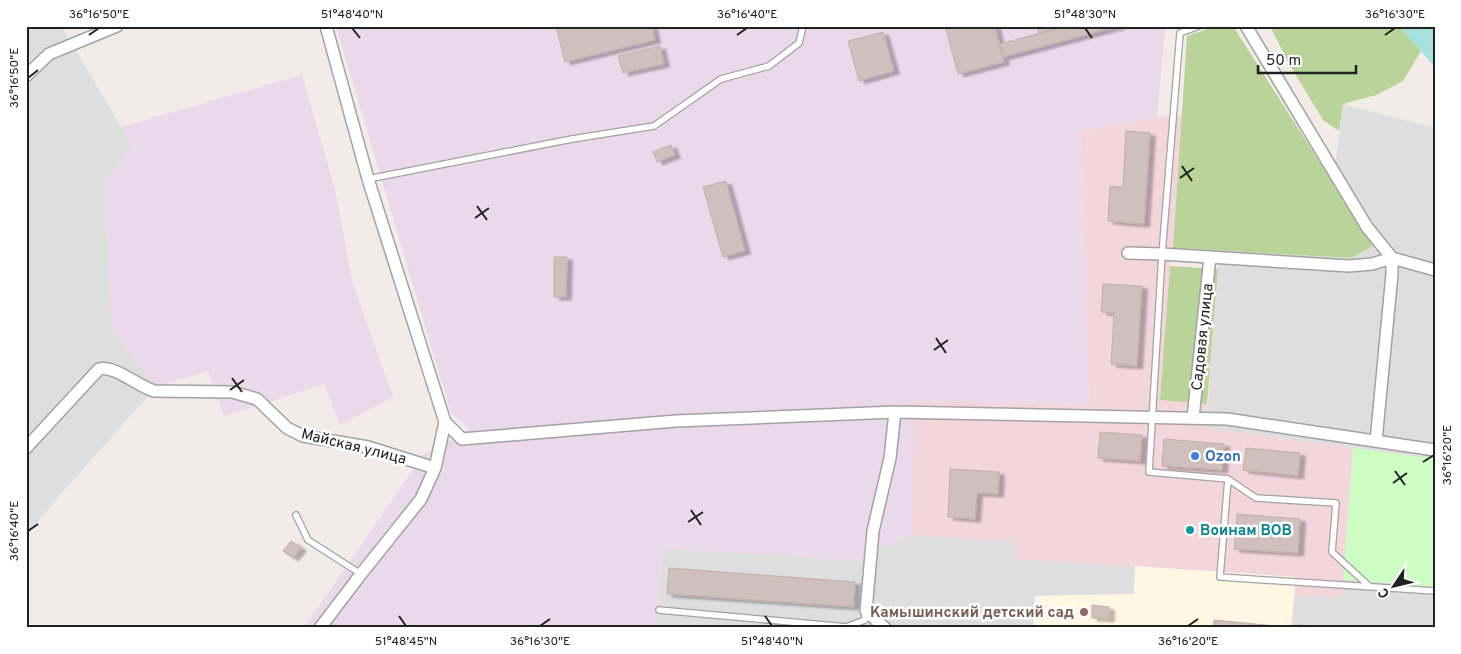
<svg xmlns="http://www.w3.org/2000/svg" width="1461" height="654" font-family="Overpass,sans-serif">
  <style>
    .residential { fill: #dfdede }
    .commercial { fill: #f3d5dc }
    .industrial { fill: #ead8eb }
    .education { fill: #fff7e2 }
    .forest { fill: #bad399 }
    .park { fill: #cdfdc2 }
    .water { fill: #a5e2df }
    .building { fill: #cec0bc; stroke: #c4ada8; filter: url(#shadow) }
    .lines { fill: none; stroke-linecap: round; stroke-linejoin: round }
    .lane-casing { stroke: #a2a2a2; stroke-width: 8 }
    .street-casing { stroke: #a2a2a2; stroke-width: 14 }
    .lane { stroke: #fff; stroke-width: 5.5 }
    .street { stroke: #fff; stroke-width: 11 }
    .ticks { fill: none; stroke: #212121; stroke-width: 2 }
    .shop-dot { fill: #3f7fe0; stroke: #fff; stroke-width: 2 }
    .culture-dot { fill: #0f9aa8; stroke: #fff; stroke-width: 2 }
    .education-dot { fill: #8d6e63; stroke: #fff; stroke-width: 2 }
    .labels { text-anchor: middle; stroke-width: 5; stroke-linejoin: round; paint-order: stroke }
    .street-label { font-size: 15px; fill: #212121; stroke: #fff }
    .shop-label { font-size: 15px; font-weight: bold; fill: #366cbe; stroke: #fff; text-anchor: start }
    .culture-label { font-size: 15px; font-weight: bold; fill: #0d838f; stroke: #fff; text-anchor: start }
    .education-label { font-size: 15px; font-weight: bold; fill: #785e54; stroke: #fff; text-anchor: end }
    .neatline { fill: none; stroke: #212121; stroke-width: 2 }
    .ticks-label { font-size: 12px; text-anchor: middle; fill: #212121 }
  </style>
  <defs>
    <filter id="shadow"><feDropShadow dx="5.5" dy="3" stdDeviation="1" flood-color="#0004"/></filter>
  </defs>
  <rect width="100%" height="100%" fill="#f2ebe7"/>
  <path class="residential" d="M26 26 62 27 133 147 103 184 109 258 111 328 156 387 60 495 26 536Z
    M1343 104 1435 128V459L1206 428 1218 269 1220 251 1351 258 1373 246 1333 183Z
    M912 535 1015 541V559L1135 566 1134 594 1035 596 1033 628H657L662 548 856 560Z
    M1343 579 1435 587V628H1291L1294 596 1341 597Z"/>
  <path class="commercial" d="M1182 115 1173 248 1170 266 1160 400 1207 404 1206 428 1353 448 1342 597 1294 596 1296 577 1015 559 1014 541 912 535 913 401 1089 405 1080 131 1157 117Z"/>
  <path class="industrial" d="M336 26H1174L1165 29 1157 117 1080 131 1089 405 914 401 912 535 856 560 662 548 657 628H304L424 454 469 429 451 413Z
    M302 75 335 189 352 281 393 397 340 425 324 384 224 416 208 371 156 387 111 328 109 258 103 184 133 147 121 127Z"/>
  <path class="education" d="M1135 566 1296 577 1291 628H1033L1035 596 1134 594Z"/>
  <path class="forest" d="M1216 26H1233L1373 246 1351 258 1173 248 1187 36Z
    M1270 26H1399L1421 51 1403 81 1376 95 1343 104 1339 131 1323 120 1288 62Z
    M1170 266 1218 269 1207 404 1160 400Z"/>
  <path class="park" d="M1353 448 1435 459V587L1343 579Z"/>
  <path class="water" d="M1399 26H1435V67Z"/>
  <path class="building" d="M556 26H652L655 40 565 62Z
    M945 26H995L1004 62 958 74Z
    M1037 26H1066L1039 34Z
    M1066 26H1120L1003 57 1000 44Z
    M883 32 894 71 859 81 848 41Z
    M660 46 664 64 623 73 618 56Z
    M1126 131 1150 133 1144 224 1108 221 1110 186 1123 187Z
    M671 145 675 155 657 162 653 152Z
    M726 181 745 251 723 257 703 187Z
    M554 257H567L566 297H554Z
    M1103 284 1142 286 1137 366 1111 364 1114 313 1101 312Z
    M1100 432 1142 435 1140 461 1098 458Z
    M1164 439 1224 444 1222 470 1162 466Z
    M1246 448 1300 453 1298 476 1243 470Z
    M950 469 999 472 998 494 977 493 975 519 948 517Z
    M1237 514 1300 519 1298 553 1234 549Z
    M291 541 301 548 293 558 283 551Z
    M669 568 855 582 854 607 667 594Z
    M1092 605 1109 607V619L1092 618Z
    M1214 620 1286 627V628H1213Z
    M1298 625 1347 628H1298Z"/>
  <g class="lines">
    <defs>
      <path id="lane" d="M1199 26 1180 33 1162 254 1149 472 1228 479 1220 577 1435 591
        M368 179 572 139 654 126 721 79 769 66 799 43 803 26
        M1228 479 1256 498 1336 503 1332 552 1369 586
        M296 515 308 540 361 574
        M659 610 846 627 865 620V612"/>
      <path id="street" d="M326 26 368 179 445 422 462 439 676 421 895 412 1227 419 1435 450
        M1246 26 1367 227 1392 258 1435 270
        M26 76 49 54 117 26
        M1128 253 1162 254 1349 266 1372 264 1392 258V274L1376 441
        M1193 418 1210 257
        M26 448 99 369C114 365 138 386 154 391L232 392 257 399 287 428 303 436 368 447 435 468
        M320 628 361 574 421 499 435 468 445 422
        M885 628 866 611 873 531 890 458 895 412"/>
    </defs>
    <use href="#lane" class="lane-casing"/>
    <use href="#street" class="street-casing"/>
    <use href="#lane" class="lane"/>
    <use href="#street" class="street"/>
  </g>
  <path class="ticks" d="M352 28 360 38M1085 28 1092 38M89 35 99 28M737 35 747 28M1385 35 1395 28M28 78 38 70M1182 166 1192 181M1180 178 1194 168M477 206 487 220M475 218 489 208M936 338 946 353M934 350 948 340M232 378 242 392M230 390 244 380M1423 462 1434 455M1395 471 1405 485M1393 483 1407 473M691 510 701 525M688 522 703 512M28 531 38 524M399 616 406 626M765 616 772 626M540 626 550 619M1188 626 1198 619"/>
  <circle class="shop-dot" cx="1195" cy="456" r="5"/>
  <circle class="culture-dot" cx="1190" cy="530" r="5"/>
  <circle class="education-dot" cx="1084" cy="612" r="5"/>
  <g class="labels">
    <g class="street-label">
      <text transform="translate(1202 337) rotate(-84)" y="5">Садовая улица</text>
      <text transform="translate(354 446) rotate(14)" y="5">Майская улица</text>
    </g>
    <g class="shop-label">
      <text x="1205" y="461">Ozon</text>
    </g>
    <g class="culture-label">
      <text x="1200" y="535">Воинам ВОВ</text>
    </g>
    <g class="education-label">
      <text x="1074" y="617">Камышинский детский сад</text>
    </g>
  </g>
  <rect width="1461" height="654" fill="none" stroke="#ffffff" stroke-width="55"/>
  <g transform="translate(1394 586) rotate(235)" stroke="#ffffff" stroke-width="4" paint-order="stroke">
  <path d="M0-4L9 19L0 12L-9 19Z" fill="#212121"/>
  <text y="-8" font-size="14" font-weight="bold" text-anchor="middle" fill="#212121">С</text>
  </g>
  <path d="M1258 65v8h98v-8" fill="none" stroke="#212121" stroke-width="2.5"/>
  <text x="1266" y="65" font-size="15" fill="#212121" stroke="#ffffff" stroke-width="4" paint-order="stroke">50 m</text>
  <rect x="28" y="28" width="1406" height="598" class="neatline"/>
  <g class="ticks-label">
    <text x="99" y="18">36°16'50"E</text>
    <text x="352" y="18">51°48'40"N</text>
    <text x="747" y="18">36°16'40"E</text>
    <text x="1085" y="18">51°48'30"N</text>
    <text x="1395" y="18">36°16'30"E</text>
    <text transform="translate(14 78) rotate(-90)" y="4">36°16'50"E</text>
    <text transform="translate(1447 455) rotate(-90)" y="4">36°16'20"E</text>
    <text transform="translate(14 531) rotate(-90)" y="4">36°16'40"E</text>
    <text x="406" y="645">51°48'45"N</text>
    <text x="540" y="645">36°16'30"E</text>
    <text x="772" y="645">51°48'40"N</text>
    <text x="1188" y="645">36°16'20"E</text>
  </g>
</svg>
